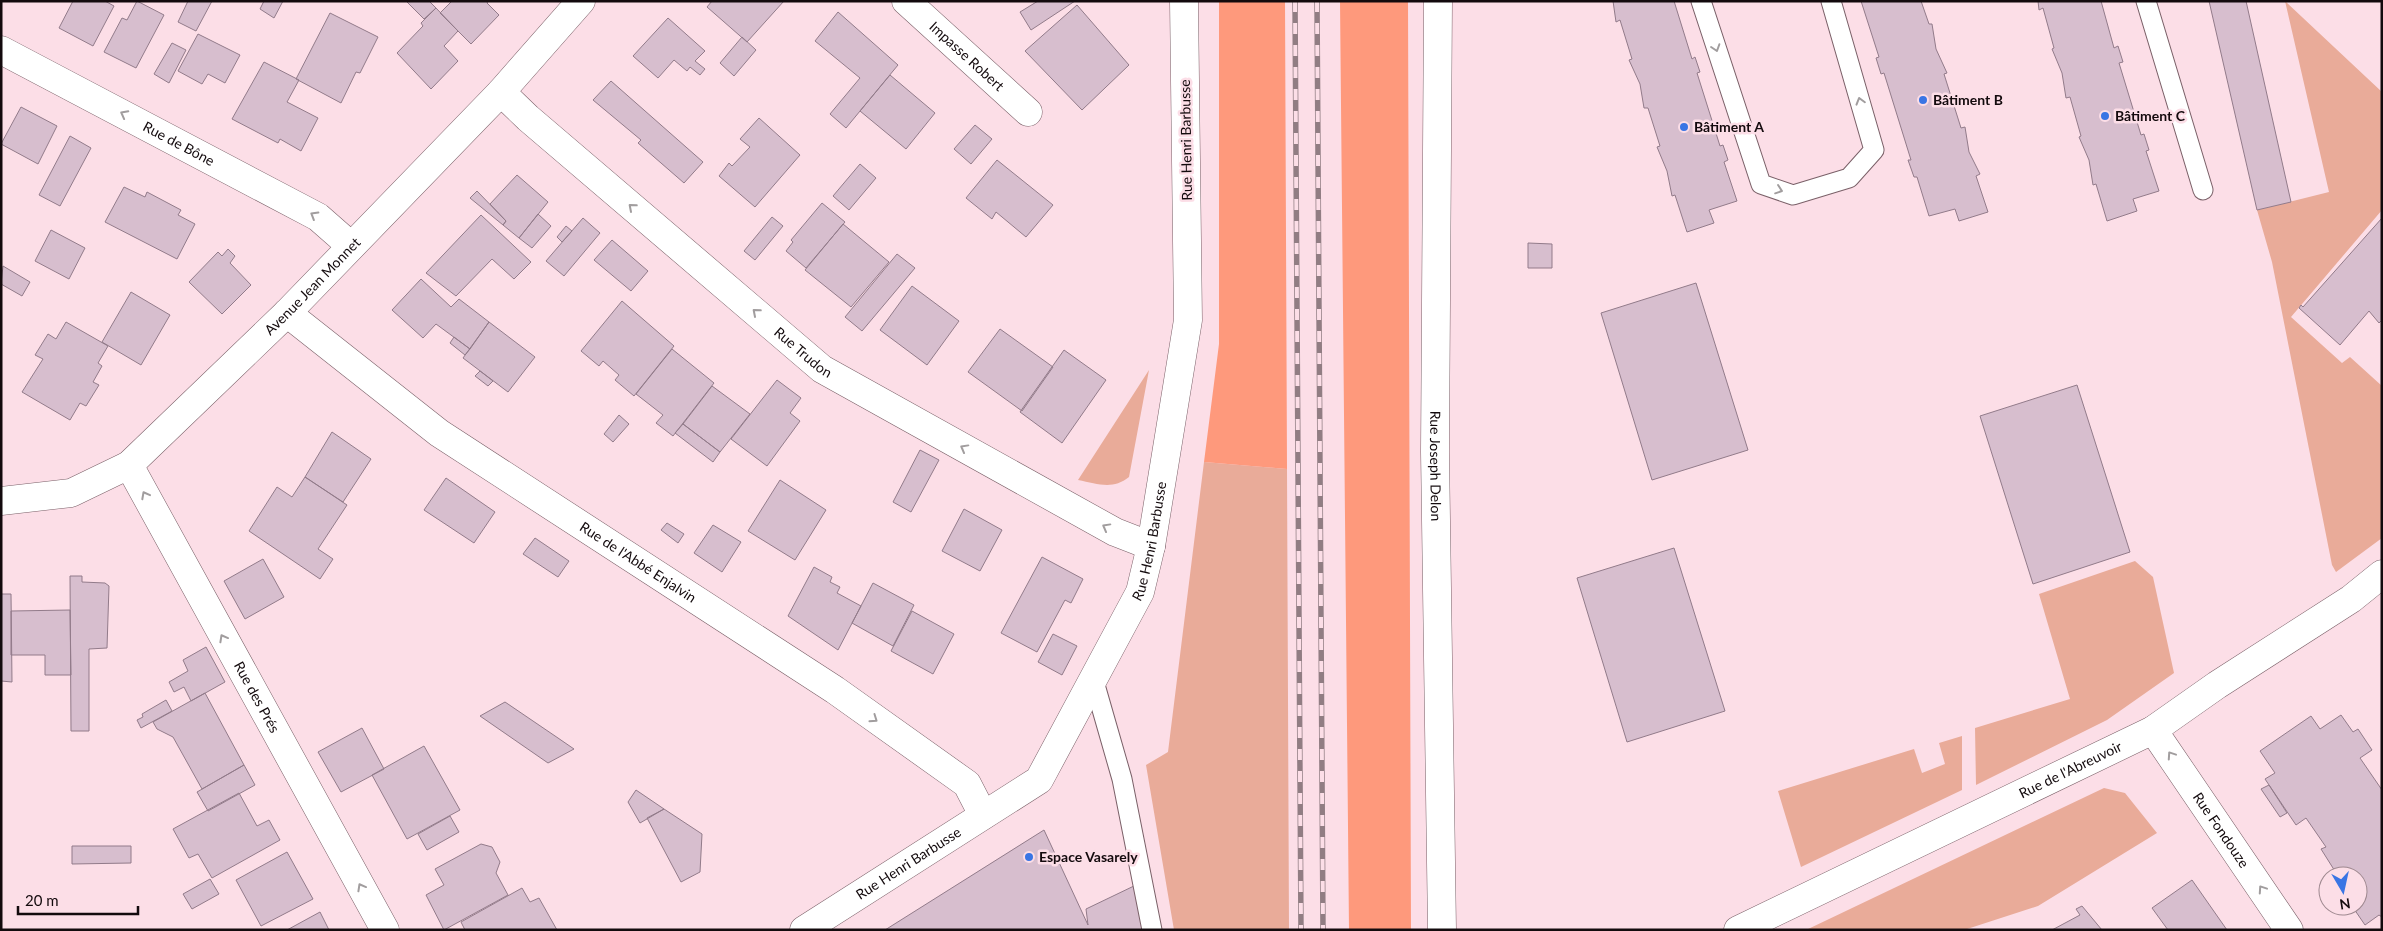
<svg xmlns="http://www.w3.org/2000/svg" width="2383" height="931" font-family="Lato,sans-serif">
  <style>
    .green { fill: #e9ab99 }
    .forest { fill: #fe997c }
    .building { fill: #d7bece; stroke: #927b8a }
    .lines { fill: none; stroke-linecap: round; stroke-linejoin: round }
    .lane-casing { stroke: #7a6068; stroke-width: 21 }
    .street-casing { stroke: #7a6068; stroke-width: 29 }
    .secondary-casing { stroke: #7a6068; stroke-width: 29 }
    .lane { stroke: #fff; stroke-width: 19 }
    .street { stroke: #fff; stroke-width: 28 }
    .secondary { stroke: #fff; stroke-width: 28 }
    .rail-casing { stroke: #917d83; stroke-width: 5.5 }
    .rail { stroke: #fcdee7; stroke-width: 4; stroke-dasharray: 11; stroke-linecap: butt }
    .oneway { stroke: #a19d9e }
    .poi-dot { fill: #3975e4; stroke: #fcdee7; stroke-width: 2 }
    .labels { text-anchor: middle; stroke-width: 5; stroke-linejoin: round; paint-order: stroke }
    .street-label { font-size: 14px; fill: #130a0d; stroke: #fcdee7 }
    .poi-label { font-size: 14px; font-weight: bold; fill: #130a0d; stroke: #fcdee7; text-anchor: start }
  </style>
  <rect width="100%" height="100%" fill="#fcdee7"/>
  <path class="green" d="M2285 1 2382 92V210L2291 317 2342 363 2350 357 2382 386V538L2336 572 2332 565 2272 262 2257 210 2329 192Z
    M1149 370 1129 477C1113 490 1098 484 1078 480Z
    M1204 462 1287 469 1289 930H1174L1146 765 1168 752Z
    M2135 561 2153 577 2174 673 2107 720 1976 785 1975 728 2070 699 2039 594Z
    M1962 736V790L1801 867 1778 791 1914 749 1922 773 1945 764 1939 743Z
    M2104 788 2125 793 2157 833 2038 906 1964 930H1806Z"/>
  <path class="forest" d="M1219 1H1285L1287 469 1204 462 1219 344Z
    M1340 1H1408L1411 930H1349Z"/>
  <path class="building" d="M73 1H105L114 6 93 46 59 28Z
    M137 1 164 15 136 68 104 52 122 18 127 20Z
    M188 1H212L196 31 178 22Z
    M264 1H283L274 18 260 9Z
    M406 1H429L436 8 424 19Z
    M452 1H488L487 3 499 15 471 44 440 13Z
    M712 1H784L747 42 707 7Z
    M1038 1H1075L1031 30 1020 12Z
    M1613 1H1674L1692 59 1695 57 1700 72 1697 73 1720 146 1723 145 1728 160 1724 162 1737 201 1709 210 1714 223 1687 232 1675 195 1672 196 1667 171 1657 147 1660 146 1648 108H1644L1640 84 1629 60 1632 59 1620 20 1616 22Z
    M1861 1H1921L1929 24H1932L1936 49 1947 73 1944 74 1961 128 1965 127 1969 152 1980 174 1976 176 1988 212 1959 221 1955 209 1929 216 1917 177H1914L1908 160H1911L1884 73 1881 74 1876 58 1879 57Z
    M2038 1H2101L2114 48 2118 46 2123 62 2119 63 2141 135 2144 134 2149 150 2146 151 2159 191 2133 199 2137 211 2107 221 2096 184 2093 185 2089 160 2079 137 2081 136 2070 97 2066 98 2062 73 2052 49 2054 48 2043 8 2039 10Z
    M2209 1H2246L2291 202 2257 210Z
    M1077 5 1129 65 1082 110 1025 51Z
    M436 8 458 31 444 46 458 61 431 89 397 53 423 26 421 23Z
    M838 12 898 65 846 128 830 114 860 78 815 41Z
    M330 13 378 37 360 73 356 72 341 103 296 79Z
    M668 18 705 51 695 61 705 69 700 75 690 67 687 71 674 60 658 78 633 56Z
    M198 34 240 55 225 83 208 74 202 84 178 71Z
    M742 37 756 50 734 76 720 63Z
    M172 43 186 50 169 83 154 74Z
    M264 62 299 80 287 102 318 118 301 151 280 139 278 143 232 119Z
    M890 75 935 113 906 149 860 111Z
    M611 81 703 162 684 183 638 143 641 140 593 100Z
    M21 107 57 126 38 164 1 144Z
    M759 118 800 155 755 207 719 176 729 163 732 166 750 147 740 139Z
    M975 125 992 139 971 164 954 149Z
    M70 136 91 148 60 206 39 195Z
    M997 160 1053 205 1026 237 996 212 992 219 966 198Z
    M860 164 876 178 849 210 833 196Z
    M517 175 548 202 519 238 503 225 506 221 490 204Z
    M124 187 145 197 147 192 181 210 178 215 195 224 177 259 105 222Z
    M477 191 506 221 503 225 470 198Z
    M822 203 845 222 806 268 786 251 793 242 791 240Z
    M538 214 551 226 532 248 519 238Z
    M481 215 531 262 514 279 492 259 456 296 426 273Z
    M772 217 783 226 755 260 744 251Z
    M583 218 600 233 564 276 546 261Z
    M2382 218V320L2379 323 2369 311 2340 345 2299 308 2301 305 2303 307Z
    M843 224 889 262 851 307 805 270Z
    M566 226 572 231 562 242 557 237Z
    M51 230 85 248 69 279 35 261Z
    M612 240 648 271 631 291 594 260Z
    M1528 243 1552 244V268H1528Z
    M228 249 235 256 230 263 251 285 222 314 189 282 218 252 222 256Z
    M897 254 915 268 862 331 845 317Z
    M3 266 30 282 22 296 1 284Z
    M421 279 451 307 459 299 489 322 470 349 436 324 423 338 392 310Z
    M1696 283 1748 450 1652 480 1601 313Z
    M912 286 959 321 927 365 880 330Z
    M131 292 170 315 141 365 102 342Z
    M622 301 674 346 634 396 615 380 619 375 603 361 599 366 581 351Z
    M66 322 108 346 98 363 102 366 93 382 99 385 86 406 80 403 70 420 22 392 43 359 35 355 48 334 56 339Z
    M489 322 535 357 508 392 463 358Z
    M1000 329 1053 367 1022 411 968 372Z
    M454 337 470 349 465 355 450 343Z
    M672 349 714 383 673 436 656 423 663 415 636 394Z
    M1064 350 1106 380 1062 443 1020 412Z
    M480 371 493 381 488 386 475 376Z
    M777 380 801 398 790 413 800 421 767 466 731 439Z
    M2077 385 2130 552 2033 584 1980 416Z
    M712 386 750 414 720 452 683 424Z
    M619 415 629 424 613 442 604 434Z
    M683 424 720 452 713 462 675 433Z
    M332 432 371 459 343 502 305 477Z
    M920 450 939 460 911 512 893 502Z
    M305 477 347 505 318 549 333 559 320 579 249 531 277 487 292 497Z
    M446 478 495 512 474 543 424 510Z
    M780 480 826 510 795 560 748 531Z
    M964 509 1002 530 980 571 942 551Z
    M667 523 684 534 678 543 661 530Z
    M713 525 741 542 722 572 694 553Z
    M535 538 569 561 558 577 523 554Z
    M1674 548 1725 711 1627 742 1577 578Z
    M1042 557 1083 579 1071 603 1065 600 1037 652 1001 633Z
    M263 559 284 597 245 619 224 581Z
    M814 567 832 577 830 582 840 587 837 593 861 606 838 650 788 616Z
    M70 576H82V582L105 583 109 586 107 648 89 649V731H71Z
    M873 583 914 605 893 646 852 623Z
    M1 594H11L12 682 1 681Z
    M70 610 71 675H45V655H11V611Z
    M912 611 954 634 933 674 891 651Z
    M1053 634 1077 646 1062 675 1038 662Z
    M206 647 225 682 191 701 184 687 174 692 169 682 188 671 183 660Z
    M205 693 244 765 202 789 173 737 157 729 153 722Z
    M166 700 172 711 141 728 137 720 143 717 142 714Z
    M505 702 558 738 574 749 548 763 480 716Z
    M2341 715 2353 732 2358 729 2372 750 2360 758 2382 790V917L2379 915 2365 925 2352 906H2358V876H2338L2321 849 2326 847 2306 818 2296 825 2265 779 2275 773 2260 751 2311 716 2320 729Z
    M362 728 384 769 341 792 318 752Z
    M424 746 460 810 407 839 372 775Z
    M244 765 255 785 208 811 197 792Z
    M2269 785 2287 813 2280 817 2261 789Z
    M636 790 664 809 640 823 628 802Z
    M239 793 257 826 269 820 280 840 212 878 198 854 189 858 173 829Z
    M664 809 702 834 700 872 681 882 647 818Z
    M450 816 459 832 427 850 418 834Z
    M1044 830 1088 925 1086 909 1136 885 1145 930H885Z
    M481 844 492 847 500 862 496 873 508 895 444 930 426 895 444 885 435 869Z
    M72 846H131V863L72 864Z
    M287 852 313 899 261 926 236 880Z
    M210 879 219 894 192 909 183 894Z
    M2192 880 2227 930H2168L2152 908Z
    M522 888 530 902 539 898 557 930H465L461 922Z
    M2082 906 2102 930H2052L2080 915 2076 909Z
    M320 912 329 930H287Z"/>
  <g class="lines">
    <defs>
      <path id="lane" d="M1701 1 1761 184 1793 195 1849 178 1874 150 1831 1
        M2146 1 2203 190
        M1093 678 1122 779 1152 930"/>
      <g id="street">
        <path id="s1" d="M906 1 1028 112"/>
        <path id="s2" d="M1438 1 1435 452 1442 930"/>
        <path id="s3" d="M1 50 318 217 351 246"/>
        <path id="s4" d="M501 92 528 118 822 369 1115 532 1151 546"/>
        <path id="s5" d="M287 313 439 433 835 690 967 784 983 815"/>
        <path id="s6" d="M129 465 385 930"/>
        <path id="s7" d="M2153 730 2289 930"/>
        <path id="s8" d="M804 930 1039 780 1140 592 1151 546 1188 320 1184 1"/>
        <path id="s9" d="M1738 930 2153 730 2217 685 2351 599 2382 574"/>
      </g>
      <g id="secondary">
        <path id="s10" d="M1 501 71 493 129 465 287 313 501 92 581 1"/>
      </g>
    </defs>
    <use href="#lane" class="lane-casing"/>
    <use href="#street" class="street-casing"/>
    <use href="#secondary" class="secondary-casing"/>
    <use href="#lane" class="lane"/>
    <use href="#street" class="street"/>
    <use href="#secondary" class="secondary"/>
    <defs>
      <path id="rail" d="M1295 1 1301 930
        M1317 1 1323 930"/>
    </defs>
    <use href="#rail" class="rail-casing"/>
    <use href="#rail" class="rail"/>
  </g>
  <defs><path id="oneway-chevron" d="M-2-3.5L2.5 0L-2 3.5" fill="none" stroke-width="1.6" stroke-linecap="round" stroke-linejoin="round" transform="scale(1.25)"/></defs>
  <g class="oneway">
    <use href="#oneway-chevron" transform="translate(1716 48) rotate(72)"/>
    <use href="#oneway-chevron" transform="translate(1860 101) rotate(-106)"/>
    <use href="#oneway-chevron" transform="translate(124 114) rotate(-152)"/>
    <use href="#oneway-chevron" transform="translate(1779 190) rotate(19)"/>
    <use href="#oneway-chevron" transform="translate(632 207) rotate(-139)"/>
    <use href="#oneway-chevron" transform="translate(314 215) rotate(-149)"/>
    <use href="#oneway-chevron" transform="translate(756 312) rotate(-139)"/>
    <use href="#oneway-chevron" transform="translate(964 448) rotate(-151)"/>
    <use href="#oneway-chevron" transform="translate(145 495) rotate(-118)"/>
    <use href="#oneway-chevron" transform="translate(1106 527) rotate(-151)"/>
    <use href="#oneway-chevron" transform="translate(223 638) rotate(-119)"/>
    <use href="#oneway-chevron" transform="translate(874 719) rotate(35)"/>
    <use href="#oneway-chevron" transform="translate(2171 755) rotate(-124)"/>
    <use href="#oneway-chevron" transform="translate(361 887) rotate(-119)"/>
    <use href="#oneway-chevron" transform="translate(2262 889) rotate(-124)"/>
  </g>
  <g class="poi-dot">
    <circle cx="1923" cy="100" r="5"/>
    <circle cx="2105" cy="116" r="5"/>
    <circle cx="1684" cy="127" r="5"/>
    <circle cx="1029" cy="857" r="5"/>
  </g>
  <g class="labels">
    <g class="street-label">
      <text dy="5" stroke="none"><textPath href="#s1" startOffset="82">Impasse Robert</textPath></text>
      <text transform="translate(1186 140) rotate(-91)" y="5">Rue Henri Barbusse</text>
      <text dy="5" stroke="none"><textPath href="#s3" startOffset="201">Rue de Bône</textPath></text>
      <text dy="5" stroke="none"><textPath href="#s10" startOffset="391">Avenue Jean Monnet</textPath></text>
      <text dy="5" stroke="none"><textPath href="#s4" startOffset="399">Rue Trudon</textPath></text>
      <text dy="5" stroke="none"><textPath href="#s2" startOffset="465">Rue Joseph Delon</textPath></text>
      <text dy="5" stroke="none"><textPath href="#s8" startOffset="544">Rue Henri Barbusse</textPath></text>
      <text dy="5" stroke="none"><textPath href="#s5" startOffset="431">Rue de l'Abbé Enjalvin</textPath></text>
      <text dy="5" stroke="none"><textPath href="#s6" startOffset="265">Rue des Prés</textPath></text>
      <text dy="5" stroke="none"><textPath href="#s9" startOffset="369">Rue de l'Abreuvoir</textPath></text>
      <text dy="5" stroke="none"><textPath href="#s7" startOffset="121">Rue Fondouze</textPath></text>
      <text dy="5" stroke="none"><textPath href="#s8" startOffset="124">Rue Henri Barbusse</textPath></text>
    </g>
    <g class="poi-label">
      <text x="1933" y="105">Bâtiment B</text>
      <text x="2115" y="121">Bâtiment C</text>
      <text x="1694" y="132">Bâtiment A</text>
      <text x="1039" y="862">Espace Vasarely</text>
    </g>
  </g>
  <rect width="2383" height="931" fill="none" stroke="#130a0d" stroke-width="5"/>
  <g transform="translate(2343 891) rotate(171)"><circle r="24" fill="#fcdee7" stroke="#9f8990"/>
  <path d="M0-4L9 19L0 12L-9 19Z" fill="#3975e4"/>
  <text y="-8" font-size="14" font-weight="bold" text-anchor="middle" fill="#130a0d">N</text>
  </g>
  <path d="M18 906v8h120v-8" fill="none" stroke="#130a0d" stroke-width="2.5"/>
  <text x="25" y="906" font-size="15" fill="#130a0d" stroke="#fcdee7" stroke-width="4" paint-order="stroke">20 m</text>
</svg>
